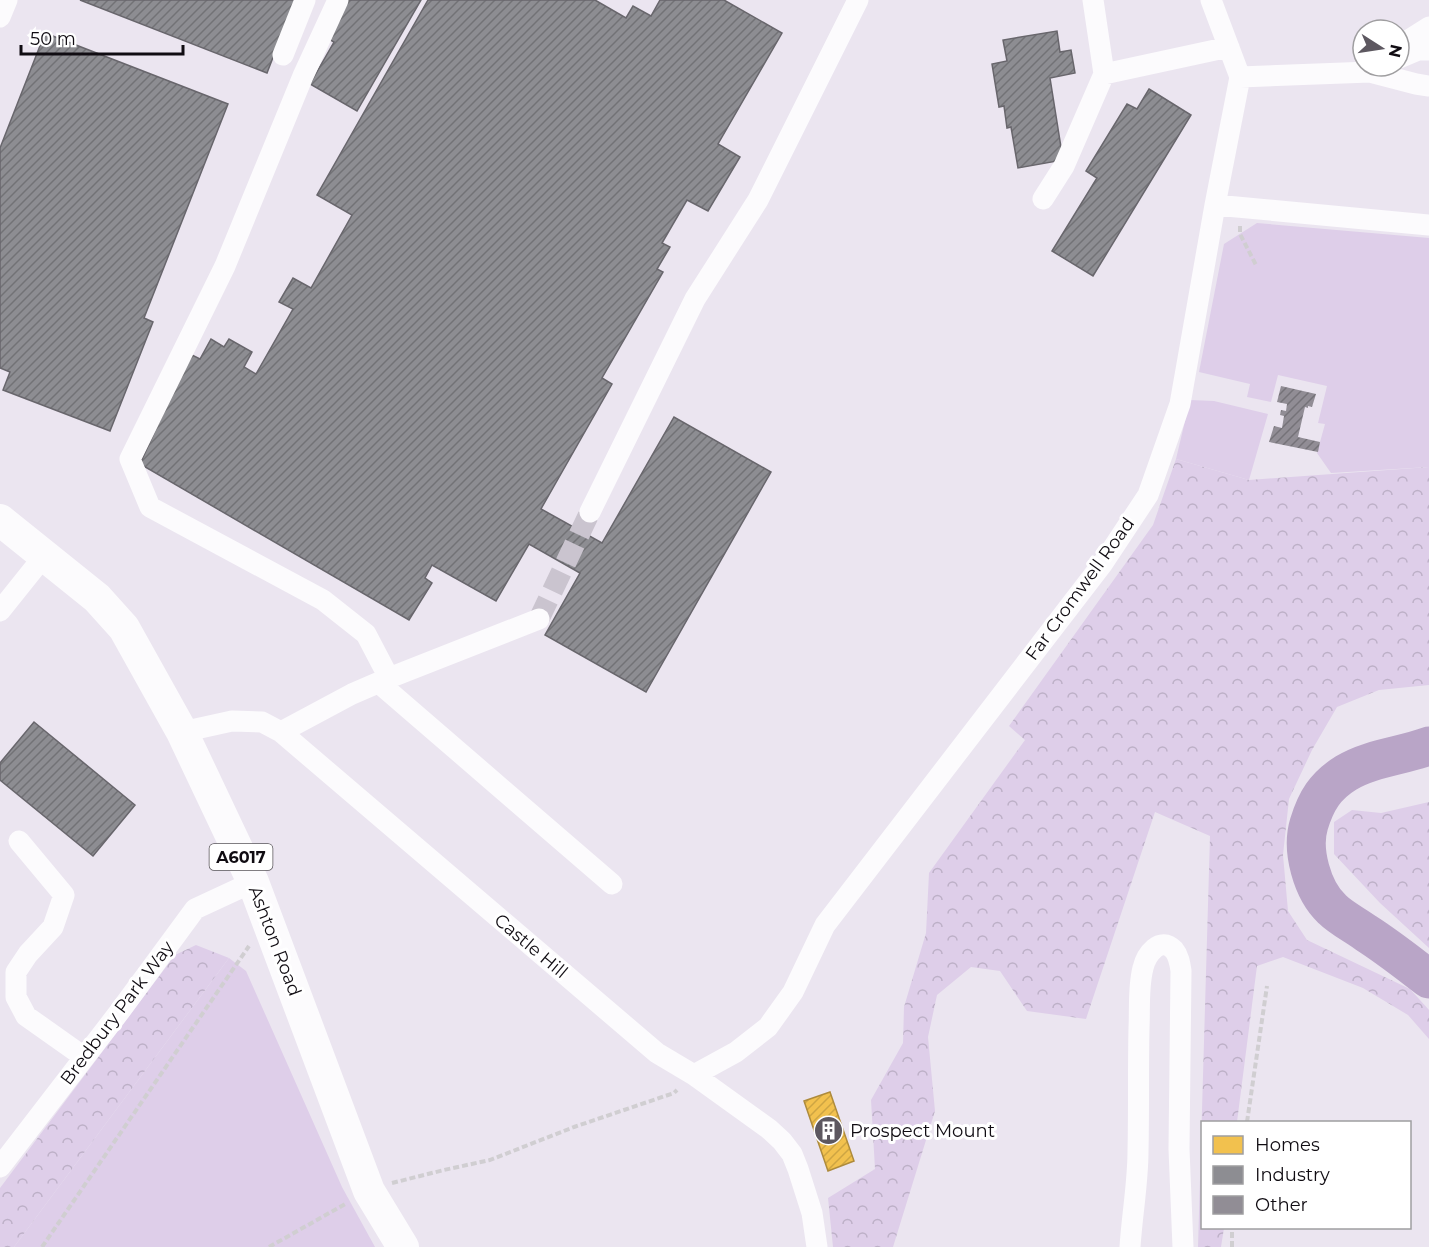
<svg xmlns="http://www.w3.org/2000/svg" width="1429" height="1247" font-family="Montserrat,sans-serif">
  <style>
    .green { fill: #decee9 }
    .forest { fill: url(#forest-crowns) }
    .homes { fill: url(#homes-hatch); stroke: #ae8b3c; stroke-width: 1.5 }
    .industry { fill: url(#industry-hatch); stroke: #68666c; stroke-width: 1.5 }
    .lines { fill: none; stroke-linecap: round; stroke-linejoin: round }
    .river { stroke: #b9a5c7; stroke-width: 39 }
    .building { fill: url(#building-hatch) }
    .minor-tunnel { stroke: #cac4cf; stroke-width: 21; stroke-dasharray: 21 10; stroke-linecap: butt }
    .path { stroke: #d0ced1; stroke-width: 4; stroke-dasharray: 6 3; stroke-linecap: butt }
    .minor { stroke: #fcfbfd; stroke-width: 21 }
    .highway { stroke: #fcfbfd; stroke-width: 32 }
    .labels { text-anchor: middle; stroke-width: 6; stroke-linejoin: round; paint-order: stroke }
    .shield { fill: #fff; stroke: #585559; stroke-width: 1.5 }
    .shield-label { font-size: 16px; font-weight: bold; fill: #100c12 }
    .street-label { font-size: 18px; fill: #100c12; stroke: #fff }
    .poi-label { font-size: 18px; fill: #100c12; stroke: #fff; text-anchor: start }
  </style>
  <defs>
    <pattern id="forest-crowns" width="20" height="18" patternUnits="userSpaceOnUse" patternTransform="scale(1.5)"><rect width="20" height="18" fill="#decee9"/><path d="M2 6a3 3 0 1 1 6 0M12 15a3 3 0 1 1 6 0" fill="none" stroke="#bdb0c7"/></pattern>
    <pattern id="homes-hatch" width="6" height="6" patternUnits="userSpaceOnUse" patternTransform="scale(1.5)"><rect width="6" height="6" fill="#f2c14e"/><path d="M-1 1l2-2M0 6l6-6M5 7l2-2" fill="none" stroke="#cea543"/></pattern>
    <pattern id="industry-hatch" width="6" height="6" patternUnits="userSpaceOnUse" patternTransform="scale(1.5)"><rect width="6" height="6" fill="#8d8d92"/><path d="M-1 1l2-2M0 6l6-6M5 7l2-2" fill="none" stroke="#727276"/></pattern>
    <pattern id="building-hatch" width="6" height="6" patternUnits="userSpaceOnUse" patternTransform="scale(1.5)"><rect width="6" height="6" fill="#918d95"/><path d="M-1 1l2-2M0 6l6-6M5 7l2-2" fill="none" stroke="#757278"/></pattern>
  </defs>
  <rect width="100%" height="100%" fill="#ebe5f0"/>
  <path class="green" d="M1257 223 1429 238V467L1331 473 1317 453 1325 424 1318 423 1327 386 1278 375 1271 402 1247 397 1250 384 1199 372 1224 244Z
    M1190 400 1214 401 1268 414 1249 480 1176 459Z
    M229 958 246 971 342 1187 375 1247H14Z"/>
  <path class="forest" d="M1176 459 1249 480 1429 467V685L1379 690 1337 707 1312 750 1289 799 1283 855 1288 911 1307 940 1410 989 1429 1010V1039L1408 1015 1363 988 1283 957 1257 966 1237 1122H1202V1228H1224L1221 1247H1198L1210 836 1155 812 1086 1019 1027 1011 1000 971 971 967 937 995 928 1037 935 1111 893 1247H833L828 1198 875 1169 871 1100 903 1043 904 1007 926 933 929 873 1025 740 1009 726 1153 525Z
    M1429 802V948L1380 903 1334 854V822L1352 810 1381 813Z
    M196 945 229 958 14 1247H0V1188L175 955Z"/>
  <path class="homes" d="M830 1092 854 1161 828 1171 804 1101Z"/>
  <path class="industry" d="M80 0H295L267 73Z
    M349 0H421L357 111 310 84 334 42 327 38Z
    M428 0H595L626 18 633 6 651 16 660 0H724L782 33 718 144 740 157 708 211 687 200 662 243 670 247 657 269 663 272 602 378 612 384 541 509 602 543 674 417 771 472 646 692 545 635 580 573 529 544 496 601 432 565 425 578 432 583 409 620 140 464 190 354 200 359 211 339 224 347 229 339 252 352 244 367 256 374 293 309 279 302 293 278 311 288 352 215 317 195Z
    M1057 31 1060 52 1071 50 1075 73 1050 78 1063 160 1018 168 1011 127 1007 128 1004 106 999 107 992 64 1007 61 1003 40Z
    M45 33 228 104 144 318 153 322 110 431 3 390 10 372 0 368V148Z
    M1149 89 1191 115 1093 276 1052 251 1097 178 1086 171 1127 104 1137 109Z
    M34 722 135 805 93 856 0 780V763Z"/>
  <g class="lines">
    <path class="river" d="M1429 746C1402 756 1371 758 1346 773 1325 786 1316 801 1309 824 1301 850 1312 890 1332 909 1341 918 1355 925 1366 933 1388 947 1408 963 1429 979"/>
  </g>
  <path class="building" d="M1281 386 1316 394 1312 407 1308 406V408L1305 407 1298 437 1320 442 1318 452 1269 442 1274 426 1282 428 1284 416 1280 415 1281 410 1286 411 1287 404 1277 402Z"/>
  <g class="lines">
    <path class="minor-tunnel" d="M539 619 590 512"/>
    <path class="path" d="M1240 226V234L1256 265
      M1247 1122 1267 986
      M392 1183 444 1170 490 1160 574 1127 674 1093 677 1090
      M42 1247 249 946
      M269 1247 347 1203
      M1232 1247V1228"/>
    <path class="minor" d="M338 0 303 76 225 266 130 459 150 507 323 600 366 634 389 678 539 619
      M1093 0 1104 74 1229 47
      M0 17 7 0
      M1399 46 1429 27
      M283 55 305 0
      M1399 58 1418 50H1429
      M1240 77 1370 72 1416 84 1429 86
      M1043 199 1064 166 1104 74
      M1215 205 1429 225
      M590 512 695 299 758 200 858 0
      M0 611 44 556
      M379 683 612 884
      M182 732 232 721 262 722 281 732 657 1053 694 1075 769 1129 782 1141 792 1154 798 1169 812 1213 817 1247
      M281 732 352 694 389 678
      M19 841 64 895 53 927 28 954 16 972V997L26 1016 84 1057
      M694 1075 736 1052 768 1027 793 992 825 925 1103 563 1148 495 1180 404 1215 205 1240 77 1211 0
      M0 1167 120 1011 195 909 253 882
      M1130 1247C1132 1215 1138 1183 1138 1151 1139 1110 1138 1069 1139 1028 1140 1008 1138 987 1143 968 1146 955 1160 935 1174 950 1179 956 1180 964 1181 971L1179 1149 1183 1247"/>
    <path class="highway" d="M0 520 97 598 124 628 182 732 253 882 369 1191 403 1247"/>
  </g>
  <defs>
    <symbol id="building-disc" viewBox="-11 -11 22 22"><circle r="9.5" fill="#5d5860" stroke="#fff"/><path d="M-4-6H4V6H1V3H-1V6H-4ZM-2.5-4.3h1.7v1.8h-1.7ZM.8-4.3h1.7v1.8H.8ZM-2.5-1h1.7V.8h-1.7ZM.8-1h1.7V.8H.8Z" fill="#fff"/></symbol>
  </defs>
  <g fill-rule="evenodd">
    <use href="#building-disc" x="812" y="1114" width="33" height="33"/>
  </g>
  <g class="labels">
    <rect class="shield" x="209.5" y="844" width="63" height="26" rx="4.5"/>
    <g class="shield-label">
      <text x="241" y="863">A6017</text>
    </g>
    <g class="street-label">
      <text transform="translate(1080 589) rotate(-54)" y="6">Far Cromwell Road</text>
      <text transform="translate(275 941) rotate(69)" y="6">Ashton Road</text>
      <text transform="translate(531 946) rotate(40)" y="6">Castle Hill</text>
      <text transform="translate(117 1013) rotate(-53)" y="6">Bredbury Park Way</text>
    </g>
    <g class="poi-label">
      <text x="850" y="1137">Prospect Mount</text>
    </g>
  </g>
  <rect x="1201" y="1121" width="210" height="108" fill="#ffffff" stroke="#9f9ea0" stroke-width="1.5"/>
  <rect x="1213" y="1136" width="30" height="18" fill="#f2c14e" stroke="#9f9ea0" stroke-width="1.5"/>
  <text x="1255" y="1151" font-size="18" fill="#100c12">Homes</text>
  <rect x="1213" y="1166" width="30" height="18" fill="#8d8d92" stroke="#9f9ea0" stroke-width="1.5"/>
  <text x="1255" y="1181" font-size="18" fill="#100c12">Industry</text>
  <rect x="1213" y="1196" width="30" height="18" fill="#918d95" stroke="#9f9ea0" stroke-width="1.5"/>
  <text x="1255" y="1211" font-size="18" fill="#100c12">Other</text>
  <g transform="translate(1381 48) rotate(102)"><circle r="28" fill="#ffffff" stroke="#9f9ea0" stroke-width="1.5"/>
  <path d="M0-4.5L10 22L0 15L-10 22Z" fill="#5d5860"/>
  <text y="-9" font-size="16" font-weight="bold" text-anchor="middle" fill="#100c12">N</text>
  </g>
  <path d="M21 45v9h162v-9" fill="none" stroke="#100c12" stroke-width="3"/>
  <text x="30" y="45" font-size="18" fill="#100c12" stroke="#ffffff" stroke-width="4.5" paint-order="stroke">50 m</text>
</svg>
